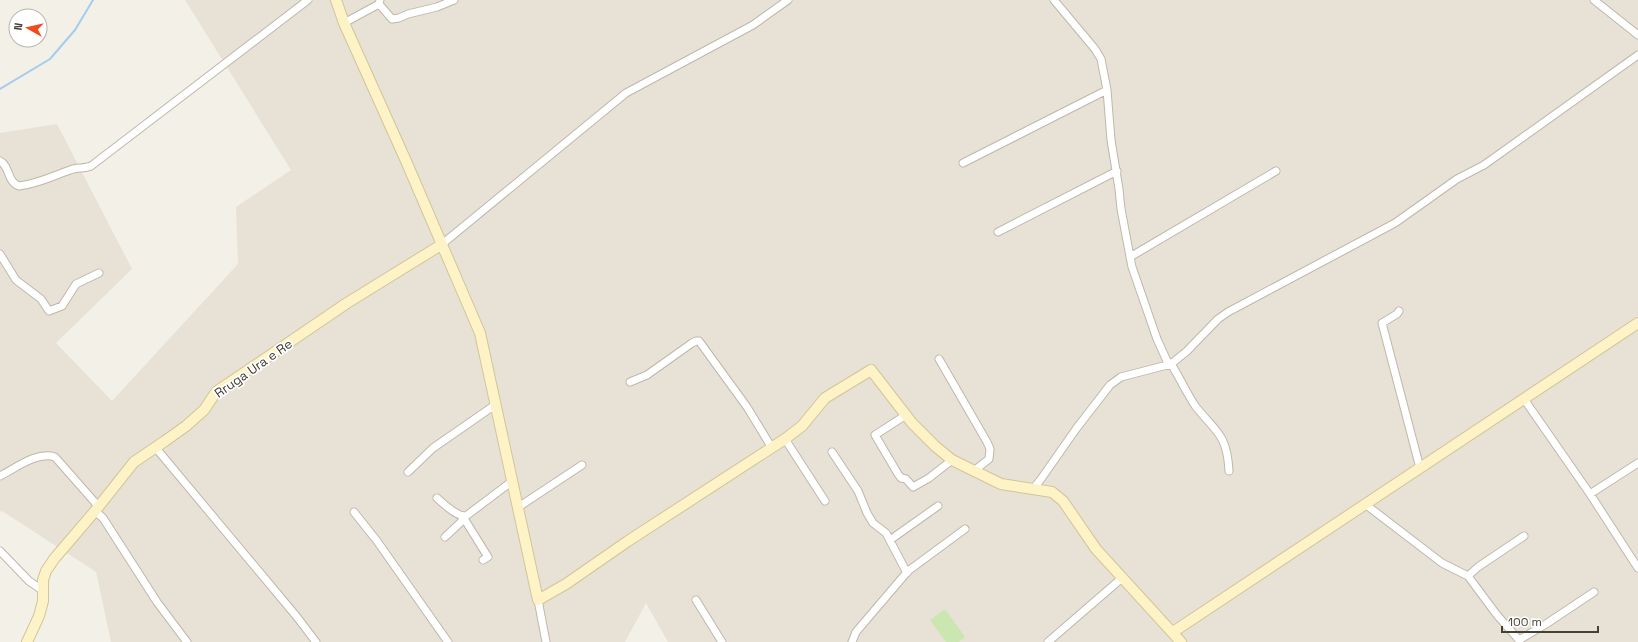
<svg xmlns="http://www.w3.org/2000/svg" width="1638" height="642" font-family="'Space Grotesk',sans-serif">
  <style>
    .residential { fill: #e7e2d5 }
    .green { fill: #cbe6b1 }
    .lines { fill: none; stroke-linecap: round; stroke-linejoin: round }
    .stream { stroke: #a5ccee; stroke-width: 2 }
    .street-casing { stroke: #beb8aa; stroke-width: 9 }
    .secondary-casing { stroke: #d2c598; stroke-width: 12 }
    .street { stroke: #fff; stroke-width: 7 }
    .secondary { stroke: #fdf3c7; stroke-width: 10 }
    .labels { text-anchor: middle; stroke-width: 3.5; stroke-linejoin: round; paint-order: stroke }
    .street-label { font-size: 13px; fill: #464036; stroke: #fff }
  </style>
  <rect width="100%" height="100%" fill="#f3f0e7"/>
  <path class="residential" d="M185 0H1638V642H668L646 603 625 642H111L96 572 2 511 0 512V133L57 124 132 269 56 343 112 401 238 264 236 207 291 170Z"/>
  <path class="green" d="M945 609 965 637 959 642H946L930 620Z"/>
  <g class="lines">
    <path class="stream" d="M0 89 50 59 75 30 93 0"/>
    <defs>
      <path id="street" d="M1054 0 1095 49 1101 59 1107 90 1111 140 1119 189 1121 209 1132 267 1157 339 1167 361 1171 364C1180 378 1187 394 1196 407 1216 432 1227 434 1229 471
        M1594 0 1638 35
        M379 4 392 19 399 18 408 14 437 7 454 0
        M344 23 379 4 380 0
        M0 161C10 166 7 182 19 186 37 184 53 176 70 170 77 167 84 169 91 166L308 0
        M963 163 1107 90
        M998 232 1117 171
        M441 245 626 93 753 25 788 0
        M0 254 16 280 41 299 49 311 62 306 76 284 99 273
        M1130 257 1276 171
        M1399 311 1397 314 1382 323 1420 468
        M939 359 987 442 990 449 989 459 975 470
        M630 382 647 375 692 343 696 341H699L747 407 772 448
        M1524 399 1590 494 1638 568
        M906 415 875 435 898 474 901 478 906 479 913 487 929 478 952 460
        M785 439 825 501
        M155 447 297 617 316 642
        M832 452 858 491 867 513 873 523 886 533 907 573
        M408 472 433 448 495 405
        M0 476C16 468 37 451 55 457L99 507
        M1033 489 1041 479 1076 429 1110 385 1121 377 1171 364 1187 351 1218 319 1228 312 1395 223 1457 179 1484 165 1638 55
        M1590 494 1638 463
        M437 498C444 504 457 517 466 516L511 482
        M1365 504 1442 563 1468 576 1478 567 1524 536
        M517 508 582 465
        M95 511 103 518 157 602 187 642
        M354 512 377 541 448 642
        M445 537 461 522 464 516 465 520 488 557 483 560
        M890 540 938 506
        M0 551 29 581 42 590
        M1468 576 1497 615 1519 640 1546 624 1594 592
        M538 600 546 642
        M696 600 722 642
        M852 642 856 632 908 571 965 529
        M1048 642 1122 578"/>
      <path id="secondary" d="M336 0 344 23 406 161 480 333 538 600 566 584 628 541 785 439 802 426 825 398 871 370 912 423 935 446 952 460 1001 484 1052 492 1063 501 1096 549 1181 642
        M1173 632 1638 323
        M27 642 39 616 43 601V580L46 571 54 559 95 511 134 462 165 441 186 426 204 410 216 392 347 303 441 245"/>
    </defs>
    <use href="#street" class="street-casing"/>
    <use href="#secondary" class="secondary-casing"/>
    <use href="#street" class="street"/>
    <use href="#secondary" class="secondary"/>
  </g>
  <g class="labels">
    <g class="street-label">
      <text transform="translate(253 368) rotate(-35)" y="5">Rruga Ura e Re</text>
    </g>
  </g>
  <g transform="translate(28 28) rotate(278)"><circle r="19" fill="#ffffff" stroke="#b5b3af"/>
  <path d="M0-3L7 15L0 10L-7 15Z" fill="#f3491e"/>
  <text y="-6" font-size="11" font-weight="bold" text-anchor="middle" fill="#464036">N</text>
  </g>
  <path d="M1502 626v6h96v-6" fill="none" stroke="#464036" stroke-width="2"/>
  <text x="1508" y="626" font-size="12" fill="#464036" stroke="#ffffff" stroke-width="3" paint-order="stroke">100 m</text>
</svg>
